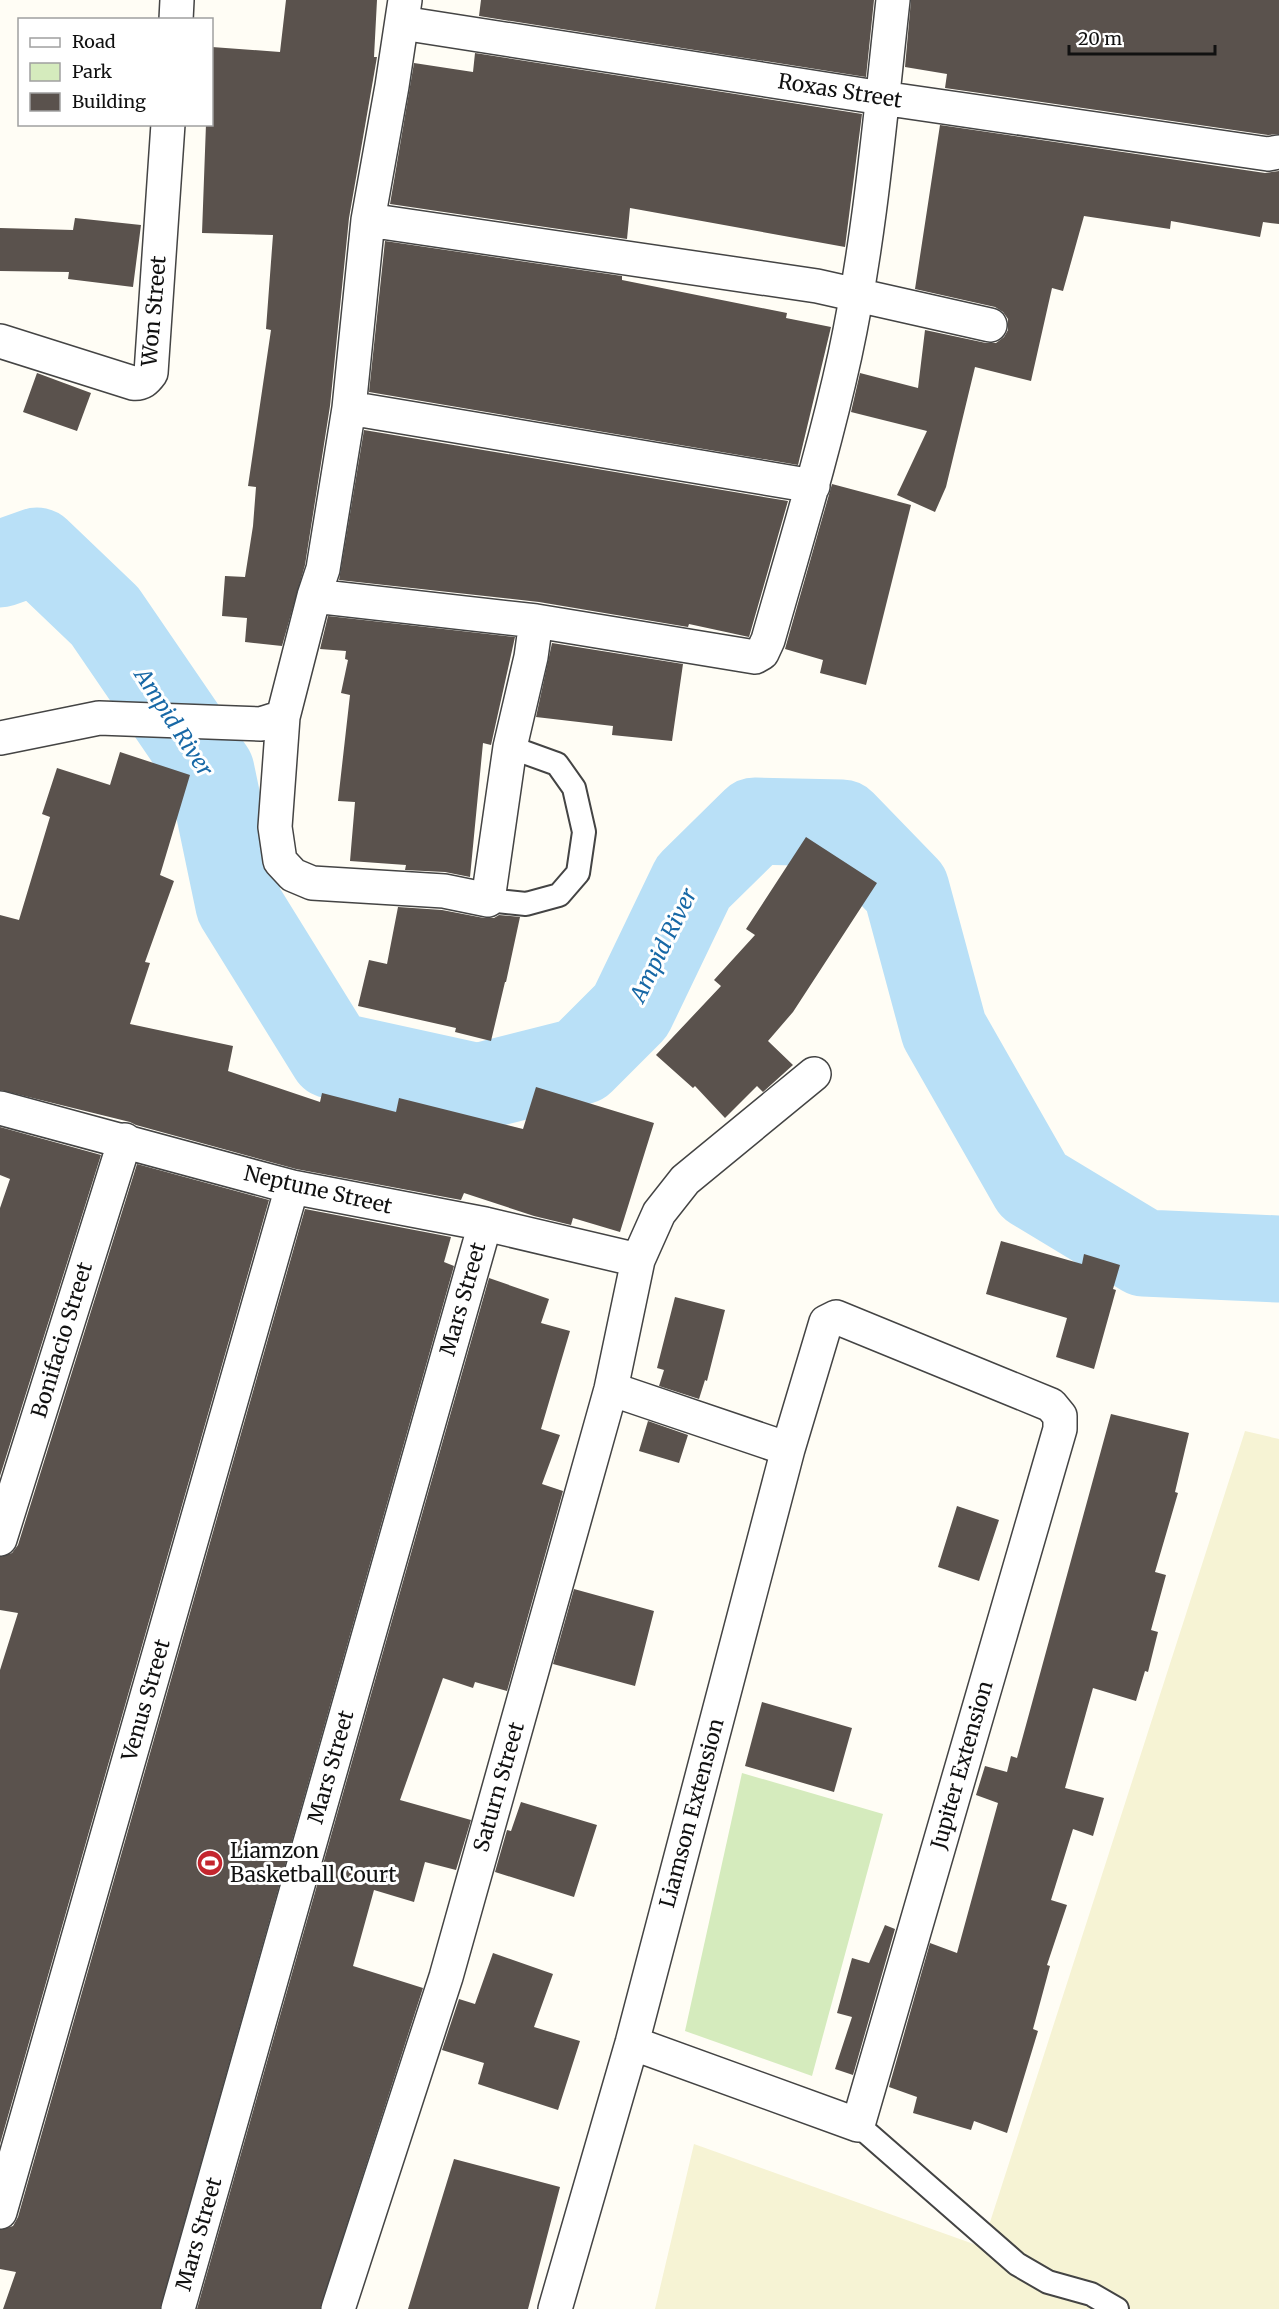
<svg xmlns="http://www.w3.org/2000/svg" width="1279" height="2309" font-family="Merriweather,serif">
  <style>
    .farmland { fill: #f6f3d4 }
    .green { fill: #d5ebbd }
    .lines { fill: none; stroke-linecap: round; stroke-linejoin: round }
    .river { stroke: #b9e0f7; stroke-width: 87 }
    .building { fill: #5a524d }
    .lane-casing { stroke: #444; stroke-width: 26 }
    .street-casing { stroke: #444; stroke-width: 36 }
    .lane { stroke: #fff; stroke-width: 22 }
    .street { stroke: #fff; stroke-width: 33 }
    .labels { text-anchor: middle; stroke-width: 6; stroke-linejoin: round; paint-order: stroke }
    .street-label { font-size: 21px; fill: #111; stroke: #fff }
    .poi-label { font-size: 21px; fill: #111; stroke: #fff; text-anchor: start }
    .water-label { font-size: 22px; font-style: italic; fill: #1768a6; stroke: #fff }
  </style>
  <rect width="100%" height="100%" fill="#fffdf5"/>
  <path class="farmland" d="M1245 1431 1279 1439V2309H655L694 2144 982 2247Z"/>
  <path class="green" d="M742 1773 883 1814 812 2076 685 2031Z"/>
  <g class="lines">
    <path class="river" d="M0 564 37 551 105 616 211 771 239 905 332 1055 478 1087 581 1061 631 1011 693 882 755 821 842 823 906 889 944 1030 1033 1186 1144 1253 1279 1259"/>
  </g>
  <path class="building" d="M286 0H377L374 57H377L349 218 330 406 305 565 282 646 245 642 247 618 222 616 225 576 245 577 253 526 256 487 248 486 271 330 266 329 273 235 202 233 206 124H212V47L280 52Z
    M481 0H874L866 77 479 16Z
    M911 0H1279V134L1268 135 945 88 947 74 905 67Z
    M475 53 862 114 845 247 630 208 627 239 390 204 414 63 473 72Z
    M940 125 1265 173 1279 171V224L1263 222 1260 237 1171 221 1170 229 1084 216 1063 291 1052 288 1031 381 975 367 946 487 935 512 897 495 927 431 851 412 860 373 918 388 925 330 986 343H996L1004 337 1008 330V319L1003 312 995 307 915 289Z
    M75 218 141 225 133 287 68 279 69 272 0 271V228L73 230Z
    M385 241 622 276V280L787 313 786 318 831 327 798 465 369 392Z
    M37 373 91 393 77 431 23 412Z
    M364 430 788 501 749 637 689 624 688 627 539 602 339 580Z
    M832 484 911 505 866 685 820 673 823 660 785 649Z
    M328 616 515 637 491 745 483 743 470 877 445 872 405 870 406 865 350 861 355 802 338 801 350 695 341 693 348 660 345 659 346 651 320 649Z
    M552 643 683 664 672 741 612 735 613 726 536 717Z
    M120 752 190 775 160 875 174 881 145 962 150 963 130 1024 233 1046 228 1071 320 1102 322 1093 396 1112 399 1098 523 1129 536 1087 654 1123 620 1232 573 1218 571 1225 534 1216 464 1193 461 1200 296 1169 136 1125 130 1122 0 1090V915L19 920 50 817 42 814 57 768 110 785Z
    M806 837 877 883 793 1012 768 1041 793 1065 763 1092 757 1086 725 1118 695 1086 693 1088 656 1055 721 986 714 980 755 935 746 929Z
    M398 907 442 910 484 918H494L499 915 520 917 506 982H505L491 1041 455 1032 456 1028 358 1006 369 960 387 964Z
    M0 1127 101 1155 0 1476V1208L10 1179 0 1175Z
    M137 1164 269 1200 0 2144V1670L18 1613 0 1610V1557L12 1553 18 1545Z
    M305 1209 451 1237 444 1262 454 1266 160 2309H3L16 2272 0 2269V2230L13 2226 18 2217Z
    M1001 1241 1082 1264 1084 1254 1120 1265 1113 1289 1116 1290 1094 1369 1056 1357 1067 1318 986 1294Z
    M489 1278 549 1299 541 1323 570 1331 541 1429 560 1435 542 1484 563 1491 507 1691 475 1682 473 1688 443 1678 400 1800 471 1820 456 1870 425 1862 414 1902 374 1890 353 1966 423 1988 320 2309H197Z
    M675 1297 725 1310 707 1381 705 1380 699 1399 659 1386 664 1370 657 1368Z
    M1111 1414 1189 1433 1175 1492 1178 1493 1155 1572 1166 1575 1151 1630 1158 1632 1148 1672 1145 1671 1136 1701 1093 1688 1065 1788 1104 1798 1093 1836 1073 1829 1051 1900 1067 1905 1047 1965 1050 1966 1033 2029 1038 2031 1007 2133 974 2121 971 2130 913 2113 917 2097 889 2087 930 1943 957 1953 998 1803 976 1795 985 1766 1007 1772 1011 1756 1017 1758Z
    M648 1421 688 1435 679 1463 639 1451Z
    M957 1506 999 1520 979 1581 938 1567Z
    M574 1589 654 1611 635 1686 553 1664Z
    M762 1702 852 1728 834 1792 745 1766Z
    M521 1802 597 1825 574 1897 495 1872 507 1830 511 1831Z
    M885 1925 895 1929 853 2075 835 2069 852 2017 837 2013 852 1958 869 1963Z
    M493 1953 553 1974 534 2027 580 2041 558 2110 478 2084 484 2063 442 2050 459 1999 475 2004Z
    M454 2159 560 2187 528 2309H408Z"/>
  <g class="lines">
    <defs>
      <path id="lane" d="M488 900 526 904 559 895 578 873 584 832 574 788 557 764 510 747
        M858 2125 1017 2264 1048 2282 1091 2294 1117 2309"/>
      <path id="street" d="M405 0 392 86 368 220 349 408 323 569 314 596 283 717 275 827 280 861 293 875 312 883 444 891 488 900 510 747 531 657 536 621
        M176 20 177 0
        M402 23 882 98 1268 154 1279 152
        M368 220 817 286 990 325
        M0 341 133 383C142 384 146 380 151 373L168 124
        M349 408 813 486
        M314 596 536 621 755 657 762 653 768 640C795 545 824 451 845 355 870 239 880 118 893 0
        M0 738 99 718 261 724 283 717
        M0 1108 292 1187 485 1224 638 1260
        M611 1389 788 1449
        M0 1539 125 1140
        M0 2212 292 1187
        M178 2309 485 1224
        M338 2309 446 1977 611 1389 638 1260 659 1213 685 1180 814 1074
        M555 2309 632 2043 788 1449 826 1322 836 1317 1051 1405 1060 1416V1429L858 2125 632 2043"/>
    </defs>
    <use href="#lane" class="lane-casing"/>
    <use href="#street" class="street-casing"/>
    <use href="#lane" class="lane"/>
    <use href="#street" class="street"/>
  </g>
  <defs>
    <symbol id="stadium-disc" viewBox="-11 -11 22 22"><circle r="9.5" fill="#c4262e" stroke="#fff"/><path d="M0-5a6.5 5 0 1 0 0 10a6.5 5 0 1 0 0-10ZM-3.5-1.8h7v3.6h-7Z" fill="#fff"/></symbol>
  </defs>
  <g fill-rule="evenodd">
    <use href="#stadium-disc" x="195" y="1848" width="30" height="30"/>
  </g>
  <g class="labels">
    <g class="street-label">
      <text transform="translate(840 91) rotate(9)" y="7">Roxas Street</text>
      <text transform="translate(154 311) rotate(-85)" y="7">Won Street</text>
      <text transform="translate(318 1190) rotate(13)" y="7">Neptune Street</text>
      <text transform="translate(463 1299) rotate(-74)" y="7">Mars Street</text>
      <text transform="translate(62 1340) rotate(-73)" y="7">Bonifacio Street</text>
      <text transform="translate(146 1700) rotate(-74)" y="7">Venus Street</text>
      <text transform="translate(962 1765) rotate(-74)" y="7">Jupiter Extension</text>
      <text transform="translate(331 1767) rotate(-74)" y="7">Mars Street</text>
      <text transform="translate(499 1787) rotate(-74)" y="7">Saturn Street</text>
      <text transform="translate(692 1813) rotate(-75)" y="7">Liamson Extension</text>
      <text transform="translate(199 2234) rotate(-74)" y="7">Mars Street</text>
    </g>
    <g class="poi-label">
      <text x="230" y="1858">Liamzon<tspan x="230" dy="24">Basketball Court</tspan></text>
    </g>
    <g class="water-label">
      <text transform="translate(174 722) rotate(57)" y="8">Ampid River</text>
      <text transform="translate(663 945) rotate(-64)" y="8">Ampid River</text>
    </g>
  </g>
  <rect x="18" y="18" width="195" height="108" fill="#ffffff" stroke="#a0a0a0" stroke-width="1.5"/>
  <rect x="30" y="38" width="30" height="9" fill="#ffffff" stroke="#a0a0a0" stroke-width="1.5"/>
  <text x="72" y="48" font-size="18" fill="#111111">Road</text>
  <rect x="30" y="63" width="30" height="18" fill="#d5ebbd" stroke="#a0a0a0" stroke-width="1.5"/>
  <text x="72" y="78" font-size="18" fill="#111111">Park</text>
  <rect x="30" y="93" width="30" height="18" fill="#5a524d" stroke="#a0a0a0" stroke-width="1.5"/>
  <text x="72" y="108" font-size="18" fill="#111111">Building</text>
  <path d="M1069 45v9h146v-9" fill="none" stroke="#111111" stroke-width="3"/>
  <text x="1078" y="45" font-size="18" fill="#111111" stroke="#ffffff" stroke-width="4.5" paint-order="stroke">20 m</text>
</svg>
